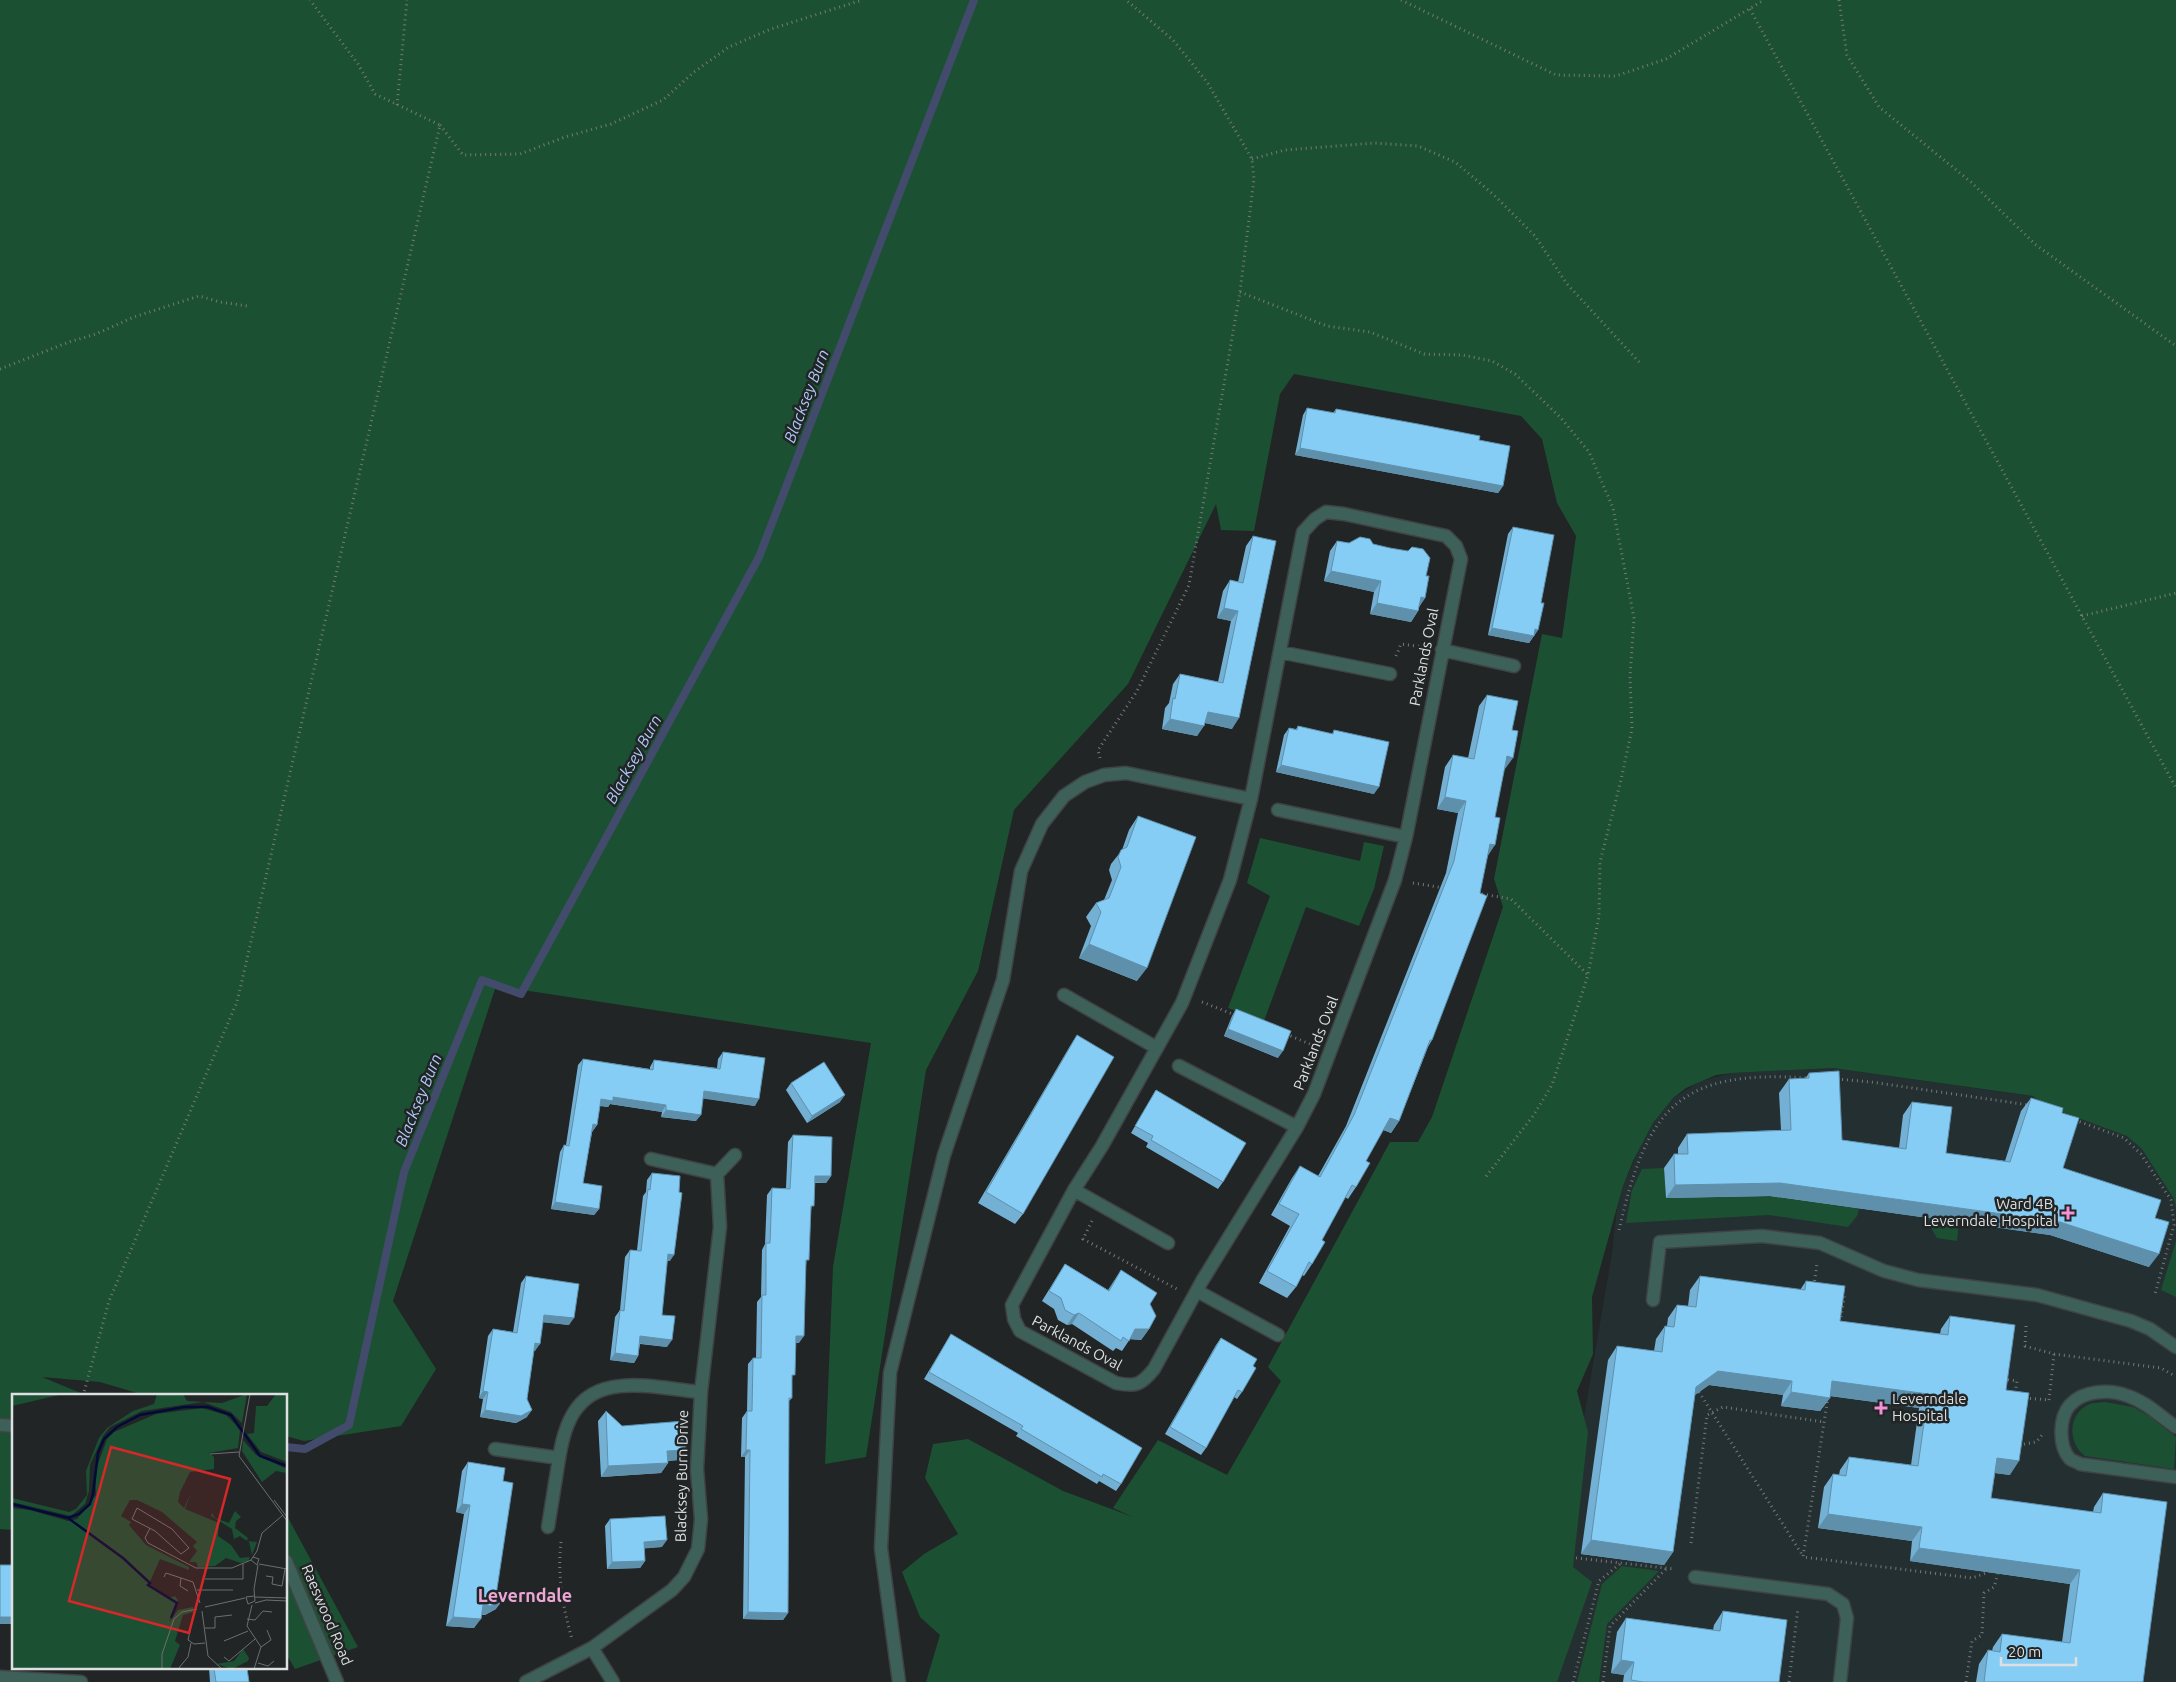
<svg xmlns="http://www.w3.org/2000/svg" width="2176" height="1682" font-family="Ubuntu,sans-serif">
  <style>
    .built { fill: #242f31 }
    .green { fill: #1c5033 }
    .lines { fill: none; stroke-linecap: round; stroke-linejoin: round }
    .stream { stroke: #424b6b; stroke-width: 8 }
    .minor-casing { stroke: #3f4343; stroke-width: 15 }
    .path { stroke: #767979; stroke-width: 3; stroke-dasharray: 1 4; stroke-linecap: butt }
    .minor { stroke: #3d6059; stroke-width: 12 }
    .wall { fill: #73b0d4 }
    .shaded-wall { fill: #5e90ac }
    .building { fill: #86cdf6; stroke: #5e90ac }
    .poi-dot { fill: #f391d6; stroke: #212525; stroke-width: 2 }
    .labels { text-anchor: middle; stroke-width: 5; stroke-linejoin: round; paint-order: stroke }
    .street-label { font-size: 15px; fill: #dddfe0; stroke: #212525 }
    .poi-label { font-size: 15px; fill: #dddfe0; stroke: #212525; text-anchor: end }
    .water-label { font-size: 16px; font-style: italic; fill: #adc9f8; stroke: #212525 }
    .quarter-label { font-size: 18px; font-weight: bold; fill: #eba6d5; stroke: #212525 }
    .inset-river { fill: none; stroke: #000b39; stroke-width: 2.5 }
    .inset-road { fill: none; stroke: #6c6f70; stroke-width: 1 }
    .view { fill: #d62828; fill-opacity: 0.15; stroke: #d62828; stroke-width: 2.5 }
    .inset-edge { fill: none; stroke: #dddfe0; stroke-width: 2.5 }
  </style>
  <rect width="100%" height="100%" fill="#212525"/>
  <path class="built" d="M1833 1068 2136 1111 2176 1188V1682H1542L1559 1563 1612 1253 1617 1208 1623 1186 1643 1140 1662 1109 1673 1098 1701 1081 1732 1073Z"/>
  <path class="green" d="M0 0H2176V1208L2174 1199 2142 1149 2127 1136 2046 1106 2033 1096 1833 1068 1732 1073 1716 1075 1686 1088 1673 1098 1653 1123 1633 1161 1623 1186 1592 1297 1593 1354 1577 1391 1588 1432 1573 1567 1592 1582 1557 1682H926L940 1635 920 1617 902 1572 924 1554 958 1534 925 1478 933 1444 968 1439 1063 1491 1133 1517 1113 1508 1158 1440 1227 1475 1281 1381 1268 1367 1390 1142H1418L1432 1117 1503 907 1494 879 1542 634 1562 638 1576 536 1557 503 1542 439 1521 416 1294 374 1280 394 1254 531 1221 530 1216 504 1128 684 1014 810 978 971 926 1070 866 1457 825 1464 833 1267 871 1043 496 986 393 1301 436 1369 401 1426 304 1441 286 1436V1396H147L100 1382 42 1377 88 1396H14V1530L0 1529Z
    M1260 838 1360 861 1364 842 1384 846 1374 889 1359 926 1306 907 1264 1021 1228 1008 1270 896 1247 883Z
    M1664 1168 1666 1198 1770 1196 1859 1208 1857 1216 1848 1227 1769 1215 1626 1223 1632 1190 1642 1169Z
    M1925 1218 1959 1222 1957 1241 1937 1238Z
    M2176 1241V1297L2161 1290Z
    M2105 1402 2133 1407 2149 1416 2176 1437 2174 1469 2085 1456C2069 1445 2067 1417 2086 1406 2091 1402 2099 1403 2105 1402Z
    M286 1514 358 1647 295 1669 286 1654Z
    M1622 1566 1659 1571 1607 1624 1599 1682H1577L1602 1584Z"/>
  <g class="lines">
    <path class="stream" d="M286 1447 305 1449 349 1425 404 1172 482 980 521 994 759 557 974 0"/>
    <defs>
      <path id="minor" d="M1326 512 1344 514 1446 536 1456 546 1461 559 1406 837 1395 880 1314 1094 1297 1127 1202 1281 1154 1369C1141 1385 1136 1387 1116 1383L1020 1331 1014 1319 1012 1305 1074 1190 1102 1146 1182 1003 1230 880 1251 799 1303 532 1315 519Z
        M1442 650 1514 666
        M1280 652 1390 674
        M1278 810 1406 837
        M1064 995 1157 1048
        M1179 1066 1297 1127
        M717 1174 735 1155
        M1074 1190 1168 1243
        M1197 1291 1278 1335
        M1653 1300 1660 1242 1762 1236 1820 1243 1884 1271 1918 1280 2037 1295 2131 1321 2150 1329 2176 1347
        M0 1425 14 1426
        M2176 1427C2160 1416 2146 1402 2128 1396 2111 1389 2083 1390 2070 1405 2059 1417 2058 1446 2070 1459 2072 1461 2078 1462 2080 1464L2176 1477
        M495 1449 559 1458
        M548 1527C551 1508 554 1490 557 1471 563 1430 571 1390 621 1386 646 1383 675 1390 701 1392
        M286 1561 337 1682
        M1695 1577 1828 1594 1843 1604 1847 1618 1840 1682
        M592 1648 613 1682
        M0 1677 81 1682
        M526 1682 592 1648 672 1590 684 1577 698 1549 701 1519 697 1469 701 1392 720 1227 717 1174 651 1159
        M899 1682 881 1548 890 1373 944 1155 1003 980 1021 871 1042 824 1064 796 1085 782 1104 775 1126 773 1251 799"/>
    </defs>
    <use href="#minor" class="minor-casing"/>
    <path class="path" d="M1401 0 1556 75 1616 76 1666 59 1764 0
      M1839 0 1847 55 1879 107 1971 182 2036 245 2176 346
      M1750 9 2176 788
      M397 105 407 0
      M440 125 463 155 520 154 565 137 611 124 663 100 694 72 729 47 771 29 862 0
      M1252 159 1285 150 1375 143 1418 146 1455 162 1493 194 1535 236 1567 284 1640 363
      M1240 292 1327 326 1370 332 1424 354 1462 355 1492 361 1515 374 1561 418 1589 452 1613 508 1634 618 1630 677 1632 729 1621 780 1600 862 1599 916 1588 975
      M0 369 69 342 96 334 134 317 199 296 220 302 247 306
      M2082 616 2176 593
      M1396 656 1401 644 1424 647
      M1100 758 1098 750 1137 691 1189 585 1240 292 1254 179 1252 159 1207 82 1173 40 1126 0
      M1413 883 1444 888
      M1482 894 1511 899 1588 975 1552 1085 1533 1116 1484 1179
      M1202 1002 1235 1015
      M1286 1034 1312 1045
      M1837 1079 1871 1082 2029 1105
      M2075 1120 2124 1138 2141 1154 2171 1200 2174 1225 2155 1294
      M1092 1221 1083 1239 1177 1289
      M1619 1230C1647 1108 1678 1069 1809 1078
      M1814 1286 1817 1263
      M1840 1322 1845 1293
      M2026 1326 2025 1346 2054 1354 2161 1368 2173 1375
      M2003 1379 2017 1381 2015 1394
      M1699 1392 1803 1556
      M83 1396 109 1301 237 1002 440 125 375 94 358 64 310 0
      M1828 1397 1803 1557 1972 1578 1989 1572
      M2025 1398 2049 1400
      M2049 1400 2054 1354
      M2019 1445 2036 1442 2042 1435
      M561 1542C557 1575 563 1608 572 1639
      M1691 1543 1707 1415 1723 1407 1824 1422
      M1576 1558 1674 1569
      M1573 1682 1599 1581 1621 1563
      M1603 1682 1610 1626 1667 1568
      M1789 1682 1798 1608
      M1966 1682 1972 1641 1982 1635 1984 1593 1994 1587 1998 1574"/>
    <use href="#minor" class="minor"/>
  </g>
  <path class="wall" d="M1307 408 1333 413 1336 409 1479 440 1503 486 1498 493 1295 455 1303 415Z
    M1513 527 1541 603 1538 630 1529 643 1488 635 1508 534Z
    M1253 536 1232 729 1205 723 1197 736 1162 729 1165 708 1169 703 1173 684 1180 674 1218 682 1231 621 1217 618 1223 591 1230 580 1238 582 1246 546Z
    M1337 541 1349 543 1373 544 1426 576 1425 598 1419 607 1418 611 1411 622 1370 614 1374 592 1324 581 1330 551Z
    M1487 695 1505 769H1504L1487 856 1432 1040 1428 1047 1399 1121 1391 1133 1383 1130 1366 1161 1356 1187 1348 1199 1345 1197 1322 1240 1312 1264 1304 1276 1302 1275 1296 1287 1287 1298 1259 1283 1290 1226 1271 1215 1292 1178 1300 1166 1318 1176 1346 1126 1446 873 1458 813 1437 809 1445 767 1453 755 1468 758 1479 706Z
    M1298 726 1332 734 1334 730 1374 794 1276 772 1284 735 1289 728 1296 729Z
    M1138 816 1137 981 1079 958 1091 926 1086 917 1096 903 1104 900 1112 880 1109 870 1111 864 1122 850 1129 830Z
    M1236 1009 1278 1058 1224 1036 1232 1016Z
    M1077 1035 1023 1214 1015 1224 978 1203 1070 1046Z
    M723 1052 755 1106 703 1098 696 1121 661 1117 662 1112 610 1104 608 1107 600 1106 597 1125 592 1132 583 1183 599 1209 594 1215 551 1209 560 1152 564 1145H566L578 1065 583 1059 650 1069V1067L654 1060 717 1068 718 1059Z
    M1809 1073 1842 1140 1899 1148 1903 1115 1912 1102 1946 1153 2005 1161 2021 1111 2031 1098 2062 1113 2063 1168 2155 1218 2149 1267 2050 1235 1770 1196 1666 1198 1664 1168 1674 1154H1678V1148L1687 1134 1781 1130 1779 1093 1789 1079H1805Z
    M791 1083 840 1102 807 1123 786 1090Z
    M1156 1090 1223 1182 1218 1189 1146 1147 1148 1143 1131 1133Z
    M793 1135 831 1176 826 1183H815L811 1211 799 1343H796L792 1379V1398L789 1401 788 1613 783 1620 743 1619 745 1457H741L742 1418 747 1411 748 1364 753 1358H756L757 1302 761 1297 762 1250 765 1244 767 1195 772 1188H786L788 1142Z
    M652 1173 670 1261H667L662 1315 667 1347 640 1344 638 1356 634 1363 610 1360 615 1317 620 1310 625 1257 630 1250H637L643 1196 646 1192 647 1180Z
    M1065 1264 1108 1290 1121 1270 1150 1304 1149 1329 1141 1340 1130 1339 1122 1351 1116 1348 1113 1351 1072 1324 1067 1325 1058 1320 1054 1309 1042 1301 1058 1275Z
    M526 1276 569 1325 543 1322 535 1351H534L527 1399V1417L516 1423 480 1417 483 1399 479 1398 488 1336 493 1329 513 1332 521 1283Z
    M1700 1276 1800 1290 1806 1281 1840 1321 1940 1334 1941 1329 1950 1316 2006 1390 2010 1475 1995 1473 1991 1498 2093 1512 2094 1507 2103 1493 2143 1682H1976L1979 1664 1988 1650 1992 1651 1993 1647 2002 1634 2062 1642 2070 1584 1910 1561 1912 1541 1818 1528 1824 1487 1833 1474 1839 1475 1840 1470 1849 1457 1911 1465 1919 1408 1830 1396V1398L1820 1411 1781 1406 1783 1395 1709 1385 1695 1395 1673 1552 1664 1565 1581 1554 1608 1360 1617 1346 1654 1351 1656 1339 1665 1326H1667L1668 1318 1677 1305 1688 1306 1690 1290Z
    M951 1334 1121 1484 1116 1491 1099 1481 1097 1484 1016 1436 1018 1433 924 1379Z
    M1221 1338 1253 1366 1242 1392 1237 1399 1234 1397 1206 1448 1201 1455 1165 1434 1216 1345Z
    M606 1411 622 1426 686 1450 679 1460 668 1461V1463L661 1473 601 1477 598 1421Z
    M468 1462 503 1481 497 1589 496 1609 485 1615H481L474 1628 446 1626 464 1514 456 1512 462 1471Z
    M610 1519 662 1547 644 1548 645 1561 640 1568 607 1569 605 1526Z
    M1723 1611 1779 1682H1623L1624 1675 1611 1673 1617 1632 1626 1618 1713 1630 1714 1625Z
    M209 1668H247L249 1682H210Z"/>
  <path class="shaded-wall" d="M1300 448 1503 486 1498 493 1295 455Z
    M1331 571 1381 581 1374 592 1324 581Z
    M1421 597 1425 598 1417 609Z
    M1377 603 1418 611 1411 622 1370 614Z
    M1224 608 1238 611 1231 621 1217 618Z
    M1492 628 1535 629 1538 630 1529 643 1488 635Z
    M1208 712 1239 718 1232 729 1201 722Z
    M1170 719 1204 726 1197 736 1162 729Z
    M1507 756 1513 758 1505 769 1499 768Z
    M1281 765 1379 787 1374 794 1276 772Z
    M1445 797 1466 801 1458 813 1437 809Z
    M1490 844 1495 845 1487 857Z
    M1089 944 1147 968 1137 981 1079 958Z
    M1228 1029 1283 1051 1278 1058 1224 1036Z
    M704 1091 759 1099 755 1106 699 1098Z
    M845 1095 840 1102 807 1123 812 1116Z
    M613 1097 666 1105 662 1112 610 1104 608 1107 597 1105 601 1099Z
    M666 1110 701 1115 696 1121 661 1117Z
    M1390 1118 1399 1121 1391 1133 1382 1129Z
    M593 1124 597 1125 592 1132 588 1131Z
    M815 1176H831L826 1183 810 1182Z
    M1780 1183 2060 1222 2159 1254 2149 1267 2050 1235 1770 1196 1666 1198 1675 1185Z
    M555 1202 599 1209 594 1215 551 1209Z
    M668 1254 674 1255 670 1261H663Z
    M1079 1313 1072 1324 1067 1325 1074 1315Z
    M544 1315 574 1318 569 1325 540 1322Z
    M1135 1329H1149L1141 1340 1128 1339Z
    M640 1336 672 1340 667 1347 636 1343Z
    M796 1336H804L799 1343 791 1342Z
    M535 1343 540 1344 535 1351 531 1350Z
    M615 1353 638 1356 634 1363 610 1360Z
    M1718 1371 1792 1381 1783 1395 1709 1385 1686 1401 1696 1387Z
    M1832 1381 1928 1394 1919 1408 1823 1395Z
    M483 1391 488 1392 483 1399 479 1398Z
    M1791 1392 1830 1398 1820 1411 1781 1406Z
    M485 1410H532L527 1417 516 1423 480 1417Z
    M686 1450 679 1460 660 1461 667 1451Z
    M746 1450H750L745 1457H741Z
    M1997 1458 2019 1461 2010 1475 1987 1472Z
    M668 1463 661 1473 601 1477 608 1466Z
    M462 1504 470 1505 464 1514 456 1512Z
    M1828 1514 1922 1527 1912 1541 1818 1528Z
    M667 1540 662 1547 639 1549 644 1542Z
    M1591 1540 1673 1552 1664 1565 1581 1554Z
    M1919 1548 2080 1570 2070 1584 1910 1561Z
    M645 1561 640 1568 607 1569 612 1562Z
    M503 1600 496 1609 485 1615 477 1614 483 1605Z
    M748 1612 788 1613 783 1620 743 1619Z
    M0 1617H14V1624H0Z
    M453 1617 481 1619 474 1628 446 1626Z
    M1621 1660 1634 1662 1624 1675 1611 1673Z"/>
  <path class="building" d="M1307 408 1335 413 1336 409 1418 424 1480 436 1479 440 1510 446 1503 486 1300 448Z
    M1513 527 1554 535 1541 603H1544L1538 630 1535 629 1534 636 1492 628Z
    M1253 536 1276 541 1239 718 1208 712 1204 726 1170 719 1173 698 1175 699 1180 674 1223 683 1238 611 1224 608 1230 580 1243 583Z
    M1360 537 1370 539 1373 544 1390 548 1408 551 1412 547 1423 549 1430 558 1426 576H1429L1425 598 1421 597 1418 611 1377 603 1381 581 1331 571 1337 541 1349 543Z
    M1487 695 1518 701 1512 730 1518 731 1513 758 1507 756 1495 817 1500 818 1495 845 1490 844 1480 893 1487 896 1432 1040H1430L1399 1121 1390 1118 1366 1161 1370 1163 1356 1187 1352 1185 1322 1240 1325 1242 1312 1264 1309 1262 1296 1287 1267 1271 1299 1214 1279 1204 1300 1166 1320 1177 1354 1115 1454 861 1466 801 1445 797 1453 755 1474 759Z
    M1298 726 1333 734 1334 730 1389 742 1379 787 1281 765 1289 728 1297 730Z
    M1138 816 1196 837 1147 968 1089 944 1101 912 1096 903 1109 898 1121 867 1118 857 1121 850 1127 847Z
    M1236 1009 1291 1031 1283 1051 1228 1029Z
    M1077 1035 1114 1057 1023 1214 986 1192Z
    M723 1052 765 1058 759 1099 704 1091 701 1115 666 1110V1105L613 1097V1101L601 1099 597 1125 593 1124 583 1183 602 1186 599 1209 555 1202 564 1145 569 1146 583 1059 653 1070 654 1060 720 1069Z
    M824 1062 845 1095 812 1116 791 1083Z
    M1839 1071 1842 1140 1906 1149 1912 1102 1952 1107 1946 1153 2010 1162 2031 1098 2063 1108 2062 1113 2079 1118 2063 1168 2161 1200 2155 1218 2169 1222 2159 1254 2060 1222 1780 1183 1675 1185 1674 1154H1688L1687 1134 1791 1130 1789 1079 1809 1078V1073Z
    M1156 1090 1246 1143 1223 1182 1151 1140 1153 1136 1135 1126Z
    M793 1135 832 1137 831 1176H815L814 1206H811L809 1260H806L804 1336H796L795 1375H792V1398H789L788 1613 748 1612 750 1450H746L747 1411H752L753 1358H761L762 1295H766V1243H770L772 1188 790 1189Z
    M652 1173 680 1176 679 1192 682 1193 674 1255 668 1254 662 1315 675 1316 672 1340 640 1336 638 1356 615 1353 620 1310 624 1311 630 1250 641 1251 648 1189 650 1190Z
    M1065 1264 1109 1291 1121 1270 1157 1293 1150 1304 1156 1316 1149 1329H1135L1129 1341 1123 1337 1121 1341 1079 1313 1074 1315 1065 1310 1061 1298 1049 1291Z
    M526 1276 579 1284 574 1318 544 1315 540 1344 535 1343 527 1399 532 1410 521 1416 485 1410 488 1392 483 1391 493 1329 517 1333Z
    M1700 1276 1805 1290 1806 1281 1845 1286 1840 1321 1948 1335 1950 1316 2015 1325 2006 1390 2029 1393 2019 1461 1997 1458 1991 1498 2101 1513 2103 1493 2167 1502 2143 1682H1984L1988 1650 2000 1652 2002 1634 2070 1643 2080 1570 1919 1548 1922 1527 1828 1514 1833 1474 1846 1476 1849 1457 1918 1466 1928 1394 1832 1381 1830 1398 1791 1392 1792 1381 1718 1371 1696 1387 1673 1552 1591 1540 1617 1346 1662 1352 1665 1326 1674 1327 1677 1305 1696 1307Z
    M951 1334 1142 1448 1121 1484 1103 1474 1102 1477 1021 1429 1023 1426 929 1372Z
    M1221 1338 1257 1359 1253 1366 1256 1368 1242 1392 1238 1390 1206 1448 1170 1427Z
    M606 1411 622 1426 684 1421 686 1450 667 1451 668 1463 608 1466Z
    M468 1462 505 1468 503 1481 513 1483 497 1589 503 1600 491 1606 483 1605 481 1619 453 1617 470 1505 462 1504Z
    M665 1516 667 1540 644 1542 645 1561 612 1562 610 1519Z
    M0 1565H14V1617H0Z
    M1723 1611 1787 1620 1779 1682H1643L1631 1680 1634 1662 1621 1660 1626 1618 1720 1631Z
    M214 1668H247L249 1682H216Z"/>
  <g class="poi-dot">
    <path d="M2065.5 1205.5h5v5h5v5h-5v5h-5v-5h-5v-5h5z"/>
    <path d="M1878.5 1400.5h5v5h5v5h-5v5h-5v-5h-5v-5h5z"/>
  </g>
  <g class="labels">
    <g class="street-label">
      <text transform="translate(1424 657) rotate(-79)" y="5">Parklands Oval</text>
      <text transform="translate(1316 1043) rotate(-69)" y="5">Parklands Oval</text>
      <text transform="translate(1077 1343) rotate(28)" y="5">Parklands Oval</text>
      <text transform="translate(682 1476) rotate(-89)" y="5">Blacksey Burn Drive</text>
      <text transform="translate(327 1615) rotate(67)" y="5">Raeswood Road</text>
    </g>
    <g class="poi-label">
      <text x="2057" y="1209">Ward 4B,<tspan x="2057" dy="17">Leverndale Hospital</tspan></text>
      <text x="1892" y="1404" text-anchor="start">Leverndale<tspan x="1892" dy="17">Hospital</tspan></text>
    </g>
    <g class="water-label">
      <text transform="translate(806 396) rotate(-69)" y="6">Blacksey Burn</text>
      <text transform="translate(633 759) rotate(-61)" y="6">Blacksey Burn</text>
      <text transform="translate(418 1100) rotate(-68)" y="6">Blacksey Burn</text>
    </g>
    <g class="quarter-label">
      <text x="525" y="1602">Leverndale</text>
    </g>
  </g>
  <g transform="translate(12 1394)">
    <rect width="275" height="275" fill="#212525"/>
    <path d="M0 0H51L0 12ZM145 0H171L175 7 210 9 235 0 230 29 219 18 191 8 130 17 98 33 91 42 78 71 77 97 73 110 59 122 0 108V104L57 118 64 115 75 101 74 77 87 44 95 34 121 17 142 10ZM264 0H275V68L249 58 235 40 242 39 244 12H255ZM190 14 214 21 223 30 228 37 226 54 197 59 202 63V75L178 78 168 98 166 108 172 114 179 99 173 115 207 129 206 142 219 151 228 164 238 163 236 167 229 169 214 164 203 172 186 173 184 168H177L185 157 181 152 185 148 150 118 125 106H118L109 122 119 128 117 131 134 151 177 173V176L148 165 137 190 157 204 163 202 166 206 157 228 166 216 181 213V218L171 221 163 247 168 251 158 275H0V114L18 116 56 127 65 125 84 101 83 78 95 45 102 38 144 20ZM231 46 244 61 275 75V79L264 77 250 88 230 57ZM223 117 229 123 224 127 223 134 236 144 235 147 245 148 240 161 237 148 232 145 228 142 222 145 220 135 199 122 200 119 203 124 217 129ZM231 255 237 264 236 267 220 275 204 270 222 267Z" fill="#1c5033"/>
    <path class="inset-river" d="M0 110 56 124 67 120 78 110 81 100 86 59 92 45 105 33 128 21 172 13H196L219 21 248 62 275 72M56 124 111 164 138 189 136 191 165 209 159 224"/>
    <path class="inset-road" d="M238 0 227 62 275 127M198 60 227 58M262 106 275 123M125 114 160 135 177 154 169 160 143 137 120 125ZM138 134 133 144 136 149 184 174H220L239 166M241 163 247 165 245 171 239 166 245 157 250 139 271 121M247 170 275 175M254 182 261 183 260 190 270 192 273 175M152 183 154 179 181 188 188 209M169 184 168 192 176 197M193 185H231V170M185 196H221M242 202 234 203 236 210 243 207 242 195 246 171M243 203 275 204M243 209 254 206 275 207M240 211 235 232 249 253 242 275M193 213 233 204M190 217 196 262 210 275M235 225 243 226 251 217 260 218M180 228 176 246 182 250 193 249M193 234H203V223L220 221M212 247 236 237M249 253 259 246 255 236M212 263 217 267 243 245M246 269 256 272 262 267M150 275V260L162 225 170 218 185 215M166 275 176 263 179 249"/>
    <path class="view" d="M99 53 218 85 177 239 57 207Z"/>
    <rect width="275" height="275" class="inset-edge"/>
  </g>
  <path d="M2001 1657v8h75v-8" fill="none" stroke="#dddfe0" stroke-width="2.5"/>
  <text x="2008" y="1657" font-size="15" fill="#dddfe0" stroke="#212525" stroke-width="4" paint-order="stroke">20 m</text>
</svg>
